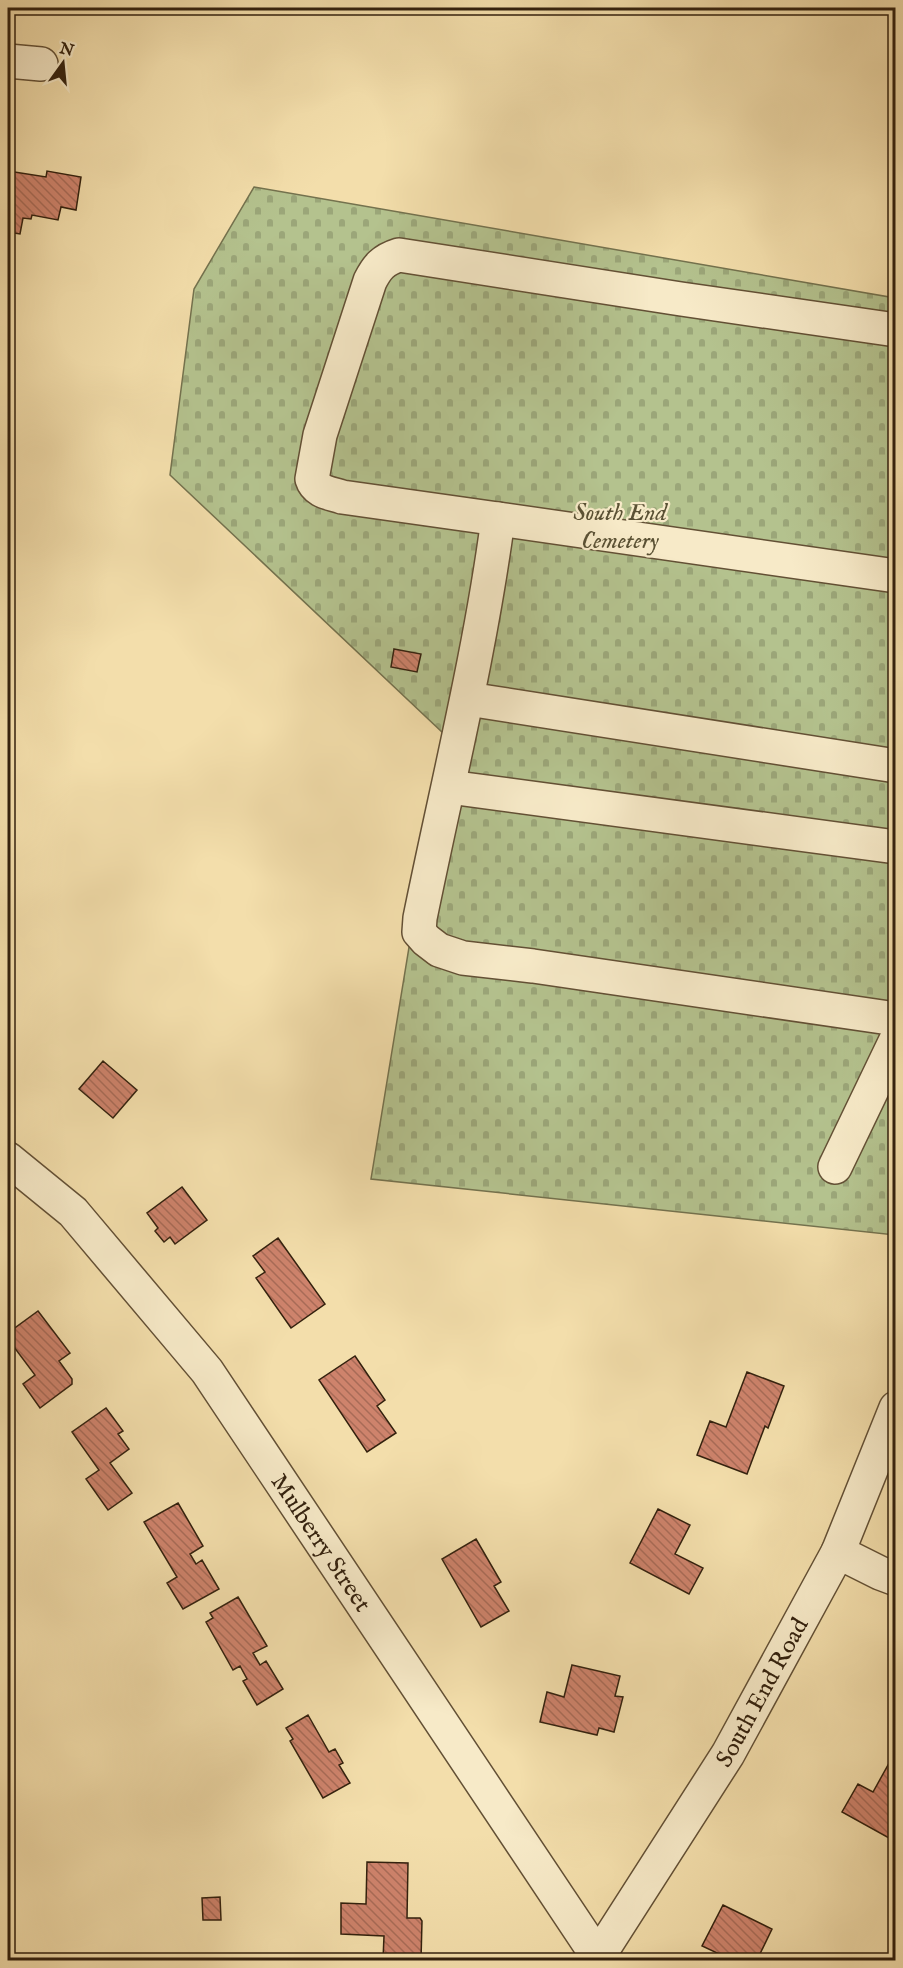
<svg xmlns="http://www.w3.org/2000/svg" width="903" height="1968" font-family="'IM FELL English',serif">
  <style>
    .cemetery { fill: url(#cemetery-stones); stroke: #74724e; stroke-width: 1.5 }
    .building { fill: url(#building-back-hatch); stroke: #33210e; stroke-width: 1.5 }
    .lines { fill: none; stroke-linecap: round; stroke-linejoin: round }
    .minor-casing { stroke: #635035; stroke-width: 36 }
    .minor { stroke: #f7eac8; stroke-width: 33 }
    .labels { text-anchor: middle; stroke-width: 4.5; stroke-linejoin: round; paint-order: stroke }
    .park-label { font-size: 24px; font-style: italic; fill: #5a5134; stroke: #f7eac8 }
    .street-label { font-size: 24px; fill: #33210e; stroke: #f7eac8 }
  </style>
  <defs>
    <pattern id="cemetery-stones" width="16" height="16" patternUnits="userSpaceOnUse" patternTransform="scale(1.5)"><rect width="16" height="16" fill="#b4c28e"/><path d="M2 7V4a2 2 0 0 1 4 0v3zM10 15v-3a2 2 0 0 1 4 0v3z" fill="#9ba679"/></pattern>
    <pattern id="building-back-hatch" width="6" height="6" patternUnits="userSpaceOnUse" patternTransform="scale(1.5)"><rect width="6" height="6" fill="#ce836c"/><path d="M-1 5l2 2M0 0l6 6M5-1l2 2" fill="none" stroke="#a86b57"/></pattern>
  </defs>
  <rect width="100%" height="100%" fill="#f3deab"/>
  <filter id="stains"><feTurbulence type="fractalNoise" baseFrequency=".00333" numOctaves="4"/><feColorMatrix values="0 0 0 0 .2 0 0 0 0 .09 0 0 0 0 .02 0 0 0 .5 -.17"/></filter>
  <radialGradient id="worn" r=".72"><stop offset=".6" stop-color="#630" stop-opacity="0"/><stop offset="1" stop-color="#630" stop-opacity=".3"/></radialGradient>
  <path class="cemetery" d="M254 187 895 298V1235L371 1179 444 734 170 475 194 289Z"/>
  <path class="building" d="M8 171 46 177 47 171 81 177 76 210 61 207 58 220 32 215 31 219 23 218 20 234 8 232Z
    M394 649 421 654 417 672 391 667Z
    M103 1061 137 1090 113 1118 79 1089Z
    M182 1187 207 1220 175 1244 170 1237 164 1242 155 1231 158 1228 147 1213Z
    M278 1238 325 1304 291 1328 256 1278 265 1272 253 1256Z
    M38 1311 70 1353 59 1361 72 1379V1384L40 1408 23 1384 35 1375 8 1339V1333Z
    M355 1356 385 1400 377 1406 396 1433 367 1452 319 1380Z
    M747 1372 784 1386 768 1428 765 1426 747 1474 697 1455 710 1421 726 1427Z
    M106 1408 123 1431 118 1434 129 1449 110 1463 132 1493 108 1510 86 1479 99 1470 72 1432Z
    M178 1503 203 1546 190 1554 196 1564 202 1560 219 1589 183 1609 167 1583 177 1577 144 1522Z
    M658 1509 690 1525 675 1554 703 1568 689 1594 630 1563Z
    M476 1539 501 1582 494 1586 509 1611 481 1627 442 1559Z
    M238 1597 267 1646 253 1653 260 1665 266 1661 283 1689 257 1705 243 1681 247 1679 240 1666 233 1670 206 1622 213 1618 210 1613Z
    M572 1665 620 1676 615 1696 623 1697 614 1732 599 1728 597 1735 540 1722 547 1692 564 1697Z
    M308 1715 329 1752 335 1749 343 1763 339 1765 350 1783 323 1798 290 1741 293 1739 286 1728Z
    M893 1756 896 1758V1827L889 1838 842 1812 858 1784 873 1792Z
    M367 1862 408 1863 407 1918H420L422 1921 421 1960H383L384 1936 341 1934V1903L366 1904Z
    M220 1897 221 1920H203L202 1898Z
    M723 1905 772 1929 757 1960H732L702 1946Z"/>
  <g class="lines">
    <defs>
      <g id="minor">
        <path d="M8 61 41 64"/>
        <path d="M896 330 681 299 399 255C383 260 377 267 370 281L320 435 312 479C316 492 330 493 342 497L498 519C480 655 447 785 420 918L419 932 426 940 439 950 463 958 533 966 896 1019"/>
        <path d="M498 519 896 576"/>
        <path d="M468 699 896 766"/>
        <path d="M449 787 896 847"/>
        <path id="s1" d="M8 1159 73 1212 207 1371 598 1957"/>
        <path d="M835 1167 896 1040"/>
        <path d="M838 1552 880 1573 896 1579"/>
        <path id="s2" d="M596 1960 728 1754 838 1552 896 1408"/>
      </g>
    </defs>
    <use href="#minor" class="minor-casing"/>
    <use href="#minor" class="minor"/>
  </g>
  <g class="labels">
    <g class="park-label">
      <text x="620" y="520">South End<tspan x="620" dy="28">Cemetery</tspan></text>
    </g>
    <g class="street-label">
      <text dy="8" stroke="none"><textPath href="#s1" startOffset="498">Mulberry Street</textPath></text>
      <text dy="8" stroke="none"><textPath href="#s2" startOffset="315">South End Road</textPath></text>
    </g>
  </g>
  <rect width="903" height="1968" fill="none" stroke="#f3deab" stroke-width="30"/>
  <rect x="9" y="9" width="885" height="1950" fill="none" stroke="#33210e" stroke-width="3"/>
  <rect x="15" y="15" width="873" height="1938" fill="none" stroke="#33210e" stroke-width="1.5"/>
  <g transform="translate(63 63) rotate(15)" stroke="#f7eac8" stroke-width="4.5" paint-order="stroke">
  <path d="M0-4.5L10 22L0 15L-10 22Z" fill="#33210e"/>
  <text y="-9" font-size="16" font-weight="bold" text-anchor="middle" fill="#33210e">N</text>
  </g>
  <rect width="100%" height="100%" filter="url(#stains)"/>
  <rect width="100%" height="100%" fill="url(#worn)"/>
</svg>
